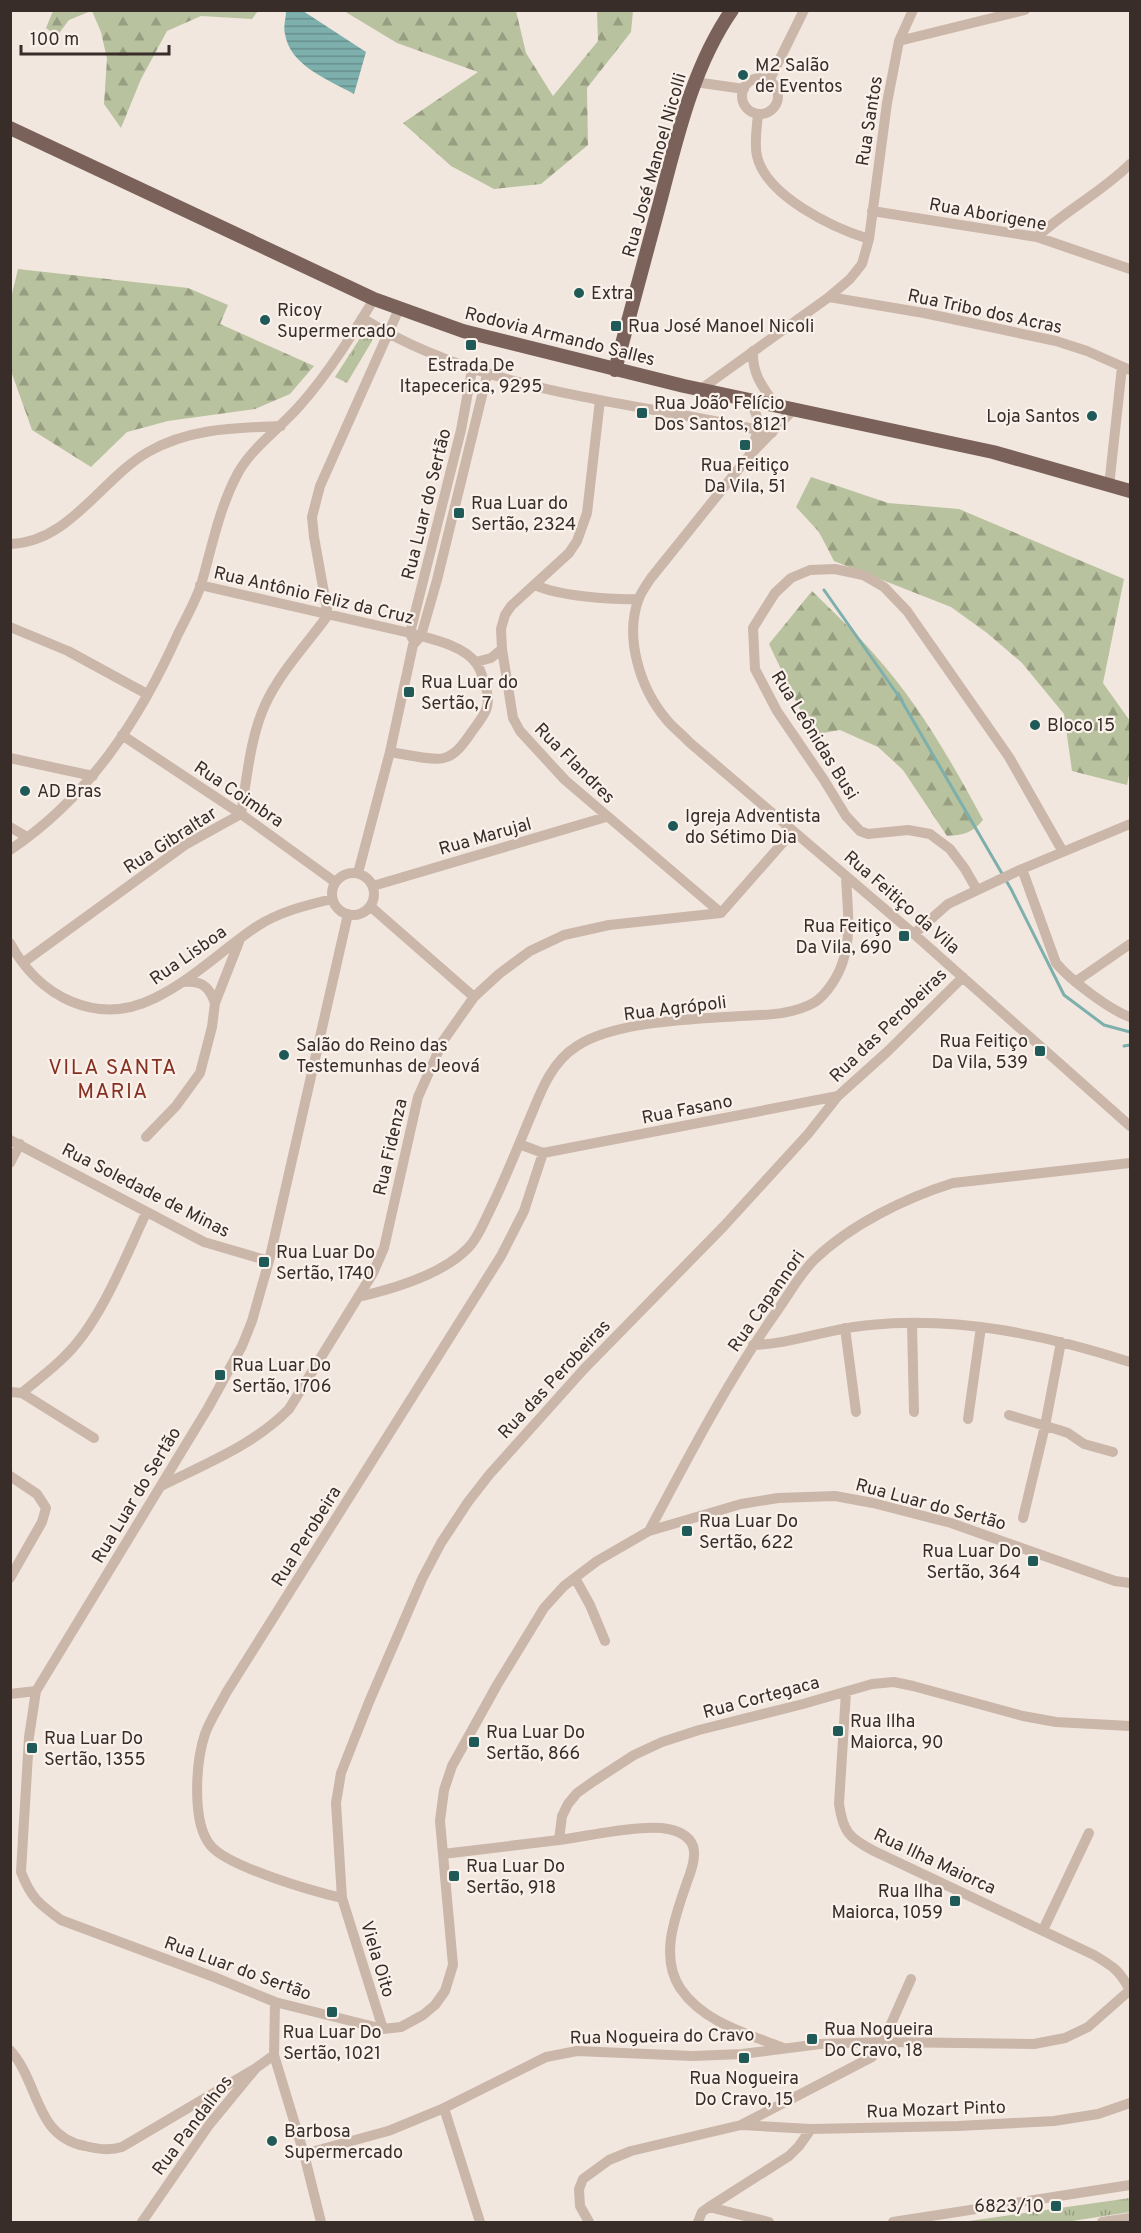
<svg xmlns="http://www.w3.org/2000/svg" width="1141" height="2233" font-family="Overpass,sans-serif">
  <style>
    .forest { fill: url(#forest-firs) }
    .park { fill: url(#park-tufts) }
    .water { fill: url(#water-rules) }
    .lines { fill: none; stroke-linecap: round; stroke-linejoin: round }
    .stream { stroke: #7dafad; stroke-width: 3 }
    .minor { stroke: #cbb6aa; stroke-width: 10 }
    .major { stroke: #7a625b; stroke-width: 14 }
    .poi-dot { fill: #1f5a58; stroke: #faf1eb; stroke-width: 2 }
    .labels { text-anchor: middle; stroke-width: 4.5; stroke-linejoin: round; paint-order: stroke }
    .poi-label { font-size: 18px; fill: #382d29; stroke: #faf1eb; text-anchor: start }
    .street-label { font-size: 18px; fill: #382d29; stroke: #faf1eb }
    .quarter-label { font-size: 21px; letter-spacing: 1.5px; fill: #873123; stroke: #faf1eb }
  </style>
  <defs>
    <pattern id="forest-firs" width="22" height="20" patternUnits="userSpaceOnUse" patternTransform="scale(1.5)"><rect width="22" height="20" fill="#b9c29e"/><path d="M5 1l3.5 6h-7zM16 11l3.5 6h-7z" fill="#979e81"/></pattern>
    <pattern id="park-tufts" width="24" height="20" patternUnits="userSpaceOnUse" patternTransform="scale(1.5)"><rect width="24" height="20" fill="#b9c29e"/><path d="M3 7l-1-3M5 7V3M7 7l1-3M15 17l-1-3M17 17v-4M19 17l1-3" fill="none" stroke="#979e81"/></pattern>
    <pattern id="water-rules" width="6" height="5" patternUnits="userSpaceOnUse" patternTransform="scale(1.5)"><rect width="6" height="5" fill="#7dafad"/><path d="M0 2.5h6" fill="none" stroke="#678f8d"/></pattern>
  </defs>
  <rect width="100%" height="100%" fill="#f2e7de"/>
  <path class="forest" d="M53 11V10L91 11 69 20 57 36 46 28Z
    M92 11H258L252 19 201 16 167 31 141 79 121 128 104 104 107 59 101 32Z
    M344 11H516L526 53 553 96 598 41 597 11H633L631 32 587 88 588 145 541 184 494 189 451 166 403 123 478 72 397 43Z
    M18 269 188 288 228 305 220 324 314 366 290 394 255 409 168 421 127 432 91 467 32 430 11 371V298Z
    M811 477 888 503 959 509 1124 579 1103 683 1130 721V770L1127 785 1072 771 1064 714 1022 663 987 633 951 607 834 561 819 532 796 507Z
    M812 591C833 612 855 632 874 654 918 703 952 762 983 820 972 833 964 835 947 836L903 770 878 747 840 730 812 735 769 644Z"/>
  <path class="park" d="M368 330 374 332 372 341 347 383 335 377 364 332Z
    M1130 2198V2212L1066 2222H962Z"/>
  <path class="water" d="M286 11H303L366 52 354 94C329 80 290 66 285 34 283 27 286 18 286 11Z"/>
  <g class="lines">
    <path class="stream" d="M824 590 900 698 1011 889 1064 995 1104 1025 1130 1032
      M1124 1046 1130 1045"/>
    <path class="minor" d="M899 41 1025 10
      M742 96a18 18 0 1 1 36 0a18 18 0 1 1-36 0Z
      M769 81 804 10
      M695 82 744 89
      M758 114C757 127 754 143 757 156 766 196 833 228 869 239
      M872 211 1037 237 1130 269
      M1037 237C1066 210 1102 192 1130 164
      M829 297 924 313 1056 341 1087 351 1130 370
      M362 318C485 395 635 401 772 433
      M753 351C752 375 763 387 776 406
      M701 389 829 297 850 279 862 264 869 239 887 103 899 41 913 10
      M600 400 587 513 577 541 569 553 511 606 505 615 501 629 502 649 513 718 520 731 565 780 721 913 793 831
      M750 400C762 425 760 427 750 453
      M793 410 749 456 651 578C647 584 642 591 639 598 624 637 640 688 666 719 672 727 682 734 689 742L914 934 1130 1126
      M1109 486 1122 367
      M10 544C70 542 101 479 148 452 190 428 235 428 281 426
      M200 585 410 633C431 639 463 645 476 663 481 669 482 677 485 684 492 706 486 713 473 730 466 740 457 755 444 758 431 761 404 754 390 752
      M535 585C558 596 613 600 639 599
      M10 627 68 651 147 694
      M412 638 410 633 461 430 472 370
      M476 662 491 658 502 649
      M122 735 241 814 335 882
      M10 758 93 776
      M10 827 27 837
      M10 850C89 797 140 719 178 634 186 618 195 602 201 585 212 547 219 508 238 473 253 446 282 427 302 403 330 371 352 335 374 299
      M1022 869 1056 963C1070 980 1110 1010 1130 1017
      M332 894a21 21 0 1 1 42 0a21 21 0 1 1-42 0Z
      M358 873 390 752 413 645 421 636 437 580 487 375
      M373 886 606 817
      M977 890 965 869 950 849 930 834 908 830 868 834 860 831 846 816 824 780 777 711 755 669 753 628 775 593 791 578 810 570 835 569 863 575 884 587 907 611 1009 757 1063 852
      M370 906 474 997
      M348 914 269 1261 252 1321 242 1346 208 1408 36 1691 29 1737 21 1872C31 1898 39 1904 61 1920L214 1977 275 2002 383 2029 401 2027 423 2015 435 2005 445 1991 453 1965 440 1821 444 1790 452 1766 497 1685 544 1608 564 1586 597 1561 649 1531 741 1504 778 1498 835 1496 873 1503 951 1523 1115 1581 1130 1583
      M914 934 948 904 1022 869 1130 824
      M10 943C39 997 97 1027 155 998 192 980 222 950 256 927 278 912 307 905 332 899
      M24 962 185 845 241 814C247 778 250 738 265 705 280 672 307 644 328 615L314 537 312 517 320 486 399 309
      M183 982C201 980 209 986 215 1003
      M1075 982 1130 944
      M146 1137 176 1106 200 1073 212 1027 215 1003 239 942
      M10 1140 204 1242 269 1261
      M543 1153 838 1096
      M10 1163 20 1144
      M358 1297C393 1289 443 1274 468 1248 478 1238 483 1224 489 1212 505 1180 518 1146 532 1113 542 1088 553 1061 577 1046 615 1021 695 1019 740 1016 765 1015 793 1015 815 1002 827 994 839 975 843 961 852 934 847 904 846 876
      M912 1323 914 1412
      M845 1328 856 1412
      M753 1345C792 1344 830 1328 870 1325 958 1316 1046 1335 1130 1362
      M10 1392 22 1393 94 1438
      M22 1393C36 1381 51 1370 64 1357 100 1323 125 1258 146 1213
      M1009 1415 1059 1430 1068 1433 1084 1444 1113 1452
      M968 1419 981 1327
      M10 1476 37 1494 46 1508 42 1522 10 1578
      M161 1486C205 1464 254 1445 289 1409L373 1273 384 1248 418 1097 443 1041 474 997 499 974 530 951 564 935 609 925 721 913
      M1023 1518 1045 1426 1061 1342
      M649 1531C689 1456 728 1380 777 1311 789 1294 800 1274 814 1260 850 1225 905 1198 953 1183L1130 1163
      M575 1578 590 1605 605 1641
      M846 1692 839 1804C843 1832 849 1838 874 1851L1094 1955C1114 1967 1119 1970 1130 1990
      M10 1694 36 1691
      M559 1840C587 1836 642 1824 668 1829 680 1831 693 1838 694 1851 695 1861 691 1872 687 1882 676 1915 659 1955 680 1988 703 2022 745 2033 781 2047
      M443 1854 559 1840 562 1816 568 1804 577 1793 594 1781 634 1755 662 1742 699 1730 803 1704 872 1684 894 1682 913 1686 1023 1716 1056 1722 1130 1726
      M342 1898C312 1891 229 1867 211 1846 191 1823 196 1761 205 1734 210 1720 219 1707 226 1693L501 1256 524 1211 543 1153 519 1144
      M1043 1930 1089 1833
      M275 2002 274 2055 304 2154 321 2222
      M383 2029 342 1898 336 1803 341 1773 369 1702 422 1579 441 1543 468 1502 489 1475 584 1369 724 1226 808 1134 838 1096 888 1051 963 977
      M10 2050C40 2083 34 2136 85 2146 98 2149 109 2151 122 2147L256 2068
      M444 2108 480 2222
      M741 2125 811 2129 958 2126 1054 2121 1098 2114 1130 2103
      M304 2154 388 2131 444 2108 546 2057 577 2051 693 2056 742 2054 820 2044 883 2042 1034 2044 1065 2038 1088 2027 1130 1990
      M709 2207 769 2222
      M142 2222 209 2125 256 2068 274 2055
      M589 2222 580 2206 579 2189 583 2179 609 2160 631 2151 741 2125 872 2057 883 2042 911 1979
      M698 2222 702 2212 709 2207 789 2156 799 2146 811 2129
      M893 2222 1130 2185
      M1102 2222 1130 2218"/>
    <path class="major" d="M10 128 374 299 463 331 684 386 993 452 1130 491
      M615 370C630 314 645 258 660 202 677 137 693 66 732 10"/>
  </g>
  <g class="poi-dot">
    <circle cx="743" cy="75" r="6"/>
    <circle cx="579" cy="293" r="6"/>
    <circle cx="265" cy="320" r="6"/>
    <rect x="610" y="320" width="12" height="12" rx="3"/>
    <rect x="465" y="339" width="12" height="12" rx="3"/>
    <rect x="636" y="407" width="12" height="12" rx="3"/>
    <circle cx="1092" cy="416" r="6"/>
    <rect x="739" y="439" width="12" height="12" rx="3"/>
    <rect x="453" y="507" width="12" height="12" rx="3"/>
    <rect x="403" y="686" width="12" height="12" rx="3"/>
    <circle cx="1035" cy="725" r="6"/>
    <circle cx="25" cy="791" r="6"/>
    <circle cx="673" cy="826" r="6"/>
    <rect x="898" y="930" width="12" height="12" rx="3"/>
    <rect x="1034" y="1045" width="12" height="12" rx="3"/>
    <circle cx="284" cy="1055" r="6"/>
    <rect x="258" y="1256" width="12" height="12" rx="3"/>
    <rect x="214" y="1369" width="12" height="12" rx="3"/>
    <rect x="681" y="1525" width="12" height="12" rx="3"/>
    <rect x="1027" y="1555" width="12" height="12" rx="3"/>
    <rect x="832" y="1725" width="12" height="12" rx="3"/>
    <rect x="468" y="1736" width="12" height="12" rx="3"/>
    <rect x="26" y="1742" width="12" height="12" rx="3"/>
    <rect x="448" y="1870" width="12" height="12" rx="3"/>
    <rect x="949" y="1895" width="12" height="12" rx="3"/>
    <rect x="326" y="2006" width="12" height="12" rx="3"/>
    <rect x="806" y="2033" width="12" height="12" rx="3"/>
    <rect x="738" y="2052" width="12" height="12" rx="3"/>
    <circle cx="272" cy="2141" r="6"/>
    <rect x="1050" y="2200" width="12" height="12" rx="3"/>
  </g>
  <g class="labels">
    <g class="poi-label">
      <text x="755" y="71">M2 Salão<tspan x="755" dy="21">de Eventos</tspan></text>
      <text x="591" y="299">Extra</text>
      <text x="277" y="316">Ricoy<tspan x="277" dy="21">Supermercado</tspan></text>
      <text x="628" y="332">Rua José Manoel Nicoli</text>
      <text x="471" y="371" text-anchor="middle">Estrada De<tspan x="471" dy="21">Itapecerica, 9295</tspan></text>
      <text x="654" y="409">Rua João Felício<tspan x="654" dy="21">Dos Santos, 8121</tspan></text>
      <text x="1080" y="422" text-anchor="end">Loja Santos</text>
      <text x="745" y="471" text-anchor="middle">Rua Feitiço<tspan x="745" dy="21">Da Vila, 51</tspan></text>
      <text x="471" y="509">Rua Luar do<tspan x="471" dy="21">Sertão, 2324</tspan></text>
      <text x="421" y="688">Rua Luar do<tspan x="421" dy="21">Sertão, 7</tspan></text>
      <text x="1047" y="731">Bloco 15</text>
      <text x="37" y="797">AD Bras</text>
      <text x="685" y="822">Igreja Adventista<tspan x="685" dy="21">do Sétimo Dia</tspan></text>
      <text x="892" y="932" text-anchor="end">Rua Feitiço<tspan x="892" dy="21">Da Vila, 690</tspan></text>
      <text x="1028" y="1047" text-anchor="end">Rua Feitiço<tspan x="1028" dy="21">Da Vila, 539</tspan></text>
      <text x="296" y="1051">Salão do Reino das<tspan x="296" dy="21">Testemunhas de Jeová</tspan></text>
      <text x="276" y="1258">Rua Luar Do<tspan x="276" dy="21">Sertão, 1740</tspan></text>
      <text x="232" y="1371">Rua Luar Do<tspan x="232" dy="21">Sertão, 1706</tspan></text>
      <text x="699" y="1527">Rua Luar Do<tspan x="699" dy="21">Sertão, 622</tspan></text>
      <text x="1021" y="1557" text-anchor="end">Rua Luar Do<tspan x="1021" dy="21">Sertão, 364</tspan></text>
      <text x="850" y="1727">Rua Ilha<tspan x="850" dy="21">Maiorca, 90</tspan></text>
      <text x="486" y="1738">Rua Luar Do<tspan x="486" dy="21">Sertão, 866</tspan></text>
      <text x="44" y="1744">Rua Luar Do<tspan x="44" dy="21">Sertão, 1355</tspan></text>
      <text x="466" y="1872">Rua Luar Do<tspan x="466" dy="21">Sertão, 918</tspan></text>
      <text x="943" y="1897" text-anchor="end">Rua Ilha<tspan x="943" dy="21">Maiorca, 1059</tspan></text>
      <text x="824" y="2035">Rua Nogueira<tspan x="824" dy="21">Do Cravo, 18</tspan></text>
      <text x="332" y="2038" text-anchor="middle">Rua Luar Do<tspan x="332" dy="21">Sertão, 1021</tspan></text>
      <text x="744" y="2084" text-anchor="middle">Rua Nogueira<tspan x="744" dy="21">Do Cravo, 15</tspan></text>
      <text x="284" y="2137">Barbosa<tspan x="284" dy="21">Supermercado</tspan></text>
      <text x="1044" y="2212" text-anchor="end">6823/10</text>
    </g>
    <g class="street-label">
      <text transform="translate(869 121) rotate(-81)" y="6">Rua Santos</text>
      <text transform="translate(654 165) rotate(-74)" y="6">Rua José Manoel Nicolli</text>
      <text transform="translate(988 214) rotate(10)" y="6">Rua Aborigene</text>
      <text transform="translate(985 311) rotate(12)" y="6">Rua Tribo dos Acras</text>
      <text transform="translate(560 336) rotate(14)" y="6">Rodovia Armando Salles</text>
      <text transform="translate(426 504) rotate(-76)" y="6">Rua Luar do Sertão</text>
      <text transform="translate(314 595) rotate(13)" y="6">Rua Antônio Feliz da Cruz</text>
      <text transform="translate(815 735) rotate(58)" y="6">Rua Leônidas Busi</text>
      <text transform="translate(575 763) rotate(45)" y="6">Rua Flandres</text>
      <text transform="translate(239 794) rotate(34)" y="6">Rua Coimbra</text>
      <text transform="translate(485 836) rotate(-16)" y="6">Rua Marujal</text>
      <text transform="translate(170 840) rotate(-33)" y="6">Rua Gibraltar</text>
      <text transform="translate(902 902) rotate(41)" y="6">Rua Feitiço da Vila</text>
      <text transform="translate(188 955) rotate(-35)" y="6">Rua Lisboa</text>
      <text transform="translate(675 1008) rotate(-7)" y="6">Rua Agrópoli</text>
      <text transform="translate(888 1025) rotate(-44)" y="6">Rua das Perobeiras</text>
      <text transform="translate(687 1109) rotate(-11)" y="6">Rua Fasano</text>
      <text transform="translate(390 1147) rotate(-77)" y="6">Rua Fidenza</text>
      <text transform="translate(146 1190) rotate(27)" y="6">Rua Soledade de Minas</text>
      <text transform="translate(766 1301) rotate(-55)" y="6">Rua Capannori</text>
      <text transform="translate(554 1379) rotate(-47)" y="6">Rua das Perobeiras</text>
      <text transform="translate(136 1495) rotate(-59)" y="6">Rua Luar do Sertão</text>
      <text transform="translate(931 1504) rotate(15)" y="6">Rua Luar do Sertão</text>
      <text transform="translate(306 1536) rotate(-58)" y="6">Rua Perobeira</text>
      <text transform="translate(761 1697) rotate(-15)" y="6">Rua Cortegaca</text>
      <text transform="translate(935 1861) rotate(25)" y="6">Rua Ilha Maiorca</text>
      <text transform="translate(378 1959) rotate(73)" y="6">Viela Oito</text>
      <text transform="translate(238 1968) rotate(20)" y="6">Rua Luar do Sertão</text>
      <text transform="translate(662 2036) rotate(-1)" y="6">Rua Nogueira do Cravo</text>
      <text transform="translate(936 2109) rotate(-2)" y="6">Rua Mozart Pinto</text>
      <text transform="translate(192 2125) rotate(-53)" y="6">Rua Pandalhos</text>
    </g>
    <g class="quarter-label">
      <text x="113" y="1074">VILA SANTA<tspan x="113" dy="24">MARIA</tspan></text>
    </g>
  </g>
  <rect width="1141" height="2233" fill="none" stroke="#382d29" stroke-width="24"/>
  <path d="M21 45v9h148v-9" fill="none" stroke="#382d29" stroke-width="3"/>
  <text x="30" y="45" font-size="18" fill="#382d29" stroke="#faf1eb" stroke-width="4.5" paint-order="stroke">100 m</text>
</svg>
